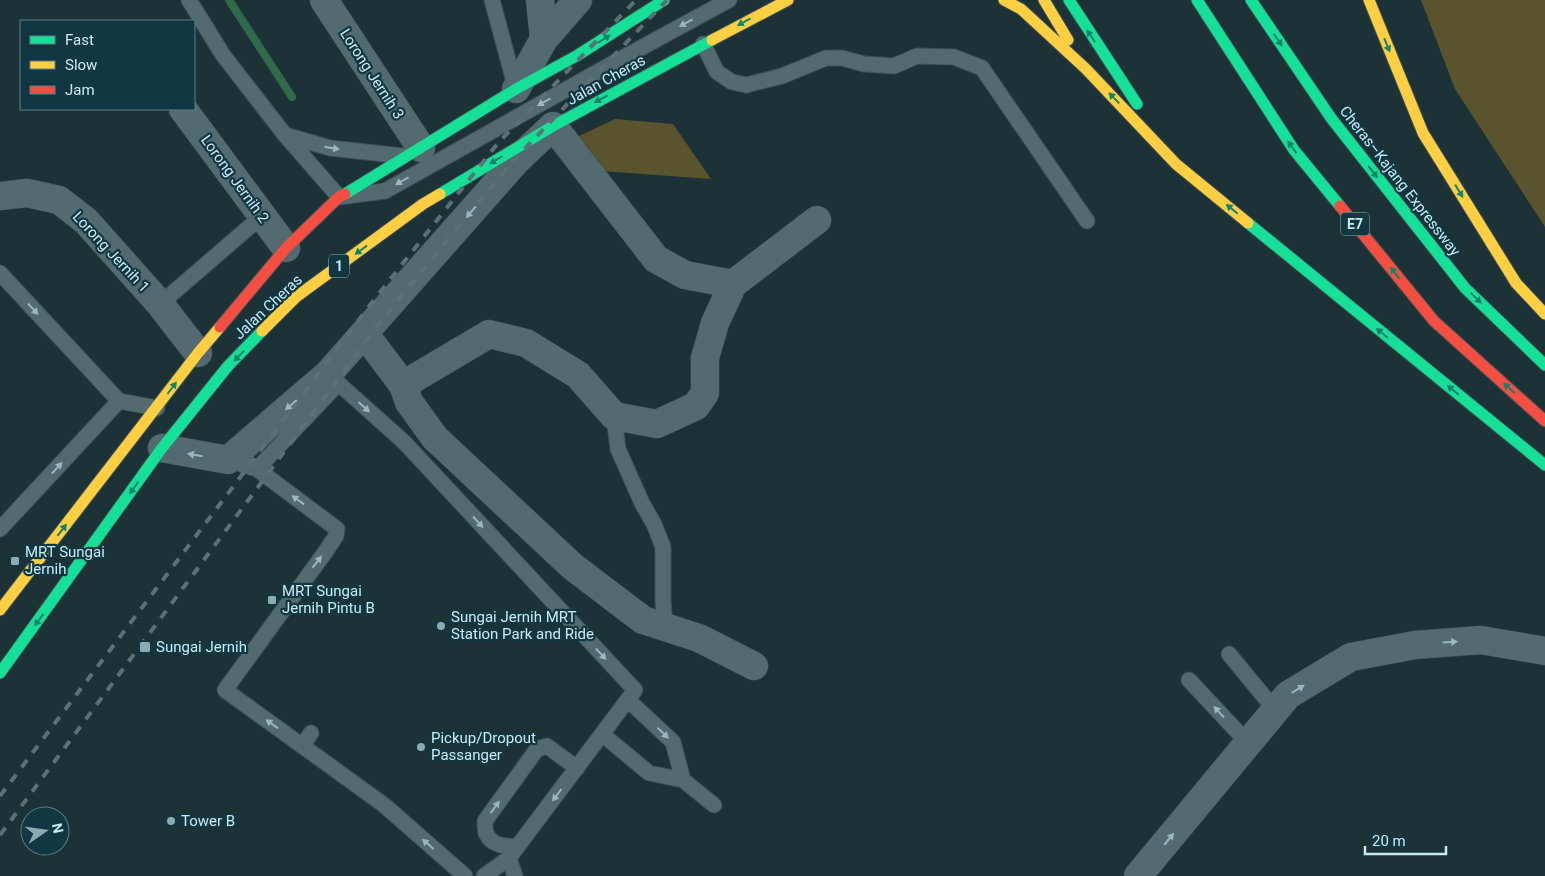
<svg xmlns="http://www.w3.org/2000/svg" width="1545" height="876" font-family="Roboto,sans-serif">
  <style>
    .green { fill: #59542d }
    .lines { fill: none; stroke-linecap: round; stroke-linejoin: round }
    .stream { stroke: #31694b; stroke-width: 8 }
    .lane-casing { stroke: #3c5054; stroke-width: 17 }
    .street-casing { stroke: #3c5054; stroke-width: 29 }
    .fast-casing { stroke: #3c5054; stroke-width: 13 }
    .slow-casing { stroke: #3c5054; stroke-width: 13 }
    .jam-casing { stroke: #3c5054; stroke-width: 13 }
    .lane { stroke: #526a70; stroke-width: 15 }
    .street { stroke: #526a70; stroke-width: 28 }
    .fast { stroke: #16e098; stroke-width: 11 }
    .slow { stroke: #ffcf43; stroke-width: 11 }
    .jam { stroke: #f24e42; stroke-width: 11 }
    .rail { stroke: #5c7076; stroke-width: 4; stroke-dasharray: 9 9; stroke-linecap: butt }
    .oneway { fill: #138469 }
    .oneway2 { fill: #99b7bf }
    .poi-dot { fill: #8caab2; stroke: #113842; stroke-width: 2 }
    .labels { text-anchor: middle; stroke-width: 4.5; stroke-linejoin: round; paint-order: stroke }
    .shield { fill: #113842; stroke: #91b5bf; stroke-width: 1 }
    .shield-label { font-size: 14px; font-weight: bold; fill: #c8eaf4 }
    .street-label { font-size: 15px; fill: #c8eaf4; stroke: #113842 }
    .poi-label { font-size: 15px; fill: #c8eaf4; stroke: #113842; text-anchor: start }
  </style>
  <rect width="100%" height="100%" fill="#1c3237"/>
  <path class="green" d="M1421 0H1545V227L1455 89Z
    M615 119 673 124 711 179 601 171 577 137Z"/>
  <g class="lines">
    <path class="stream" d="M229 0 292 97"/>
    <defs>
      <path id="lane" d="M189 0 223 55 285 135 339 197 385 191 626 56 729 0
        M492 0 516 89
        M703 44 717 72 732 82 746 85 782 76 826 58H842L864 64 894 66 917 56 954 57 982 68 1087 221
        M285 135 330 148 403 156
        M0 273 119 401 157 408
        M160 304 262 216
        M328 374 404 442 635 690 509 858 484 876
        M614 416 618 449 642 503 654 524 663 547V601L665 627
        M228 460 257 469 337 529 336 536 326 551 225 690 384 805 465 876
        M257 469 338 384
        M0 529 119 401
        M1229 654 1276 711
        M1189 680 1248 743
        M628 700 673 742 683 780
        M602 734 649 773 683 780 714 805
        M302 746 311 733
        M518 846C507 847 491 846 486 833 485 830 485 824 485 821L537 749 547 746 577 768
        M509 858 515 876"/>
      <path id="street" d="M324 0 421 148
        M540 0 544 39
        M516 89 544 39 578 0
        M183 109 286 248
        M0 196 27 193 59 200 86 221 160 304 198 353
        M364 333 403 385 409 402 435 438 572 566 643 620 699 638 754 666
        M403 385 489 334 526 343 578 375 614 416 657 424 696 406 705 393V358L715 323 733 284
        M162 448 228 460 328 374 517 160 553 126 656 259 685 275 733 284 817 220
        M1138 876 1288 695 1351 657 1415 645 1481 640 1545 651"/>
      <path id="fast" d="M1069 0 1137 104
        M1197 0 1294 150 1340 206
        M1251 0 1331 118 1465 288 1545 365
        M345 194 516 89 578 55 664 0
        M440 194 553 126 712 40
        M1248 223 1545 465
        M0 673 162 448 228 366 262 331"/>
      <path id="slow" d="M1004 0 1021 9 1086 69 1176 164 1248 223
        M1044 0 1068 40
        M1369 0 1423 133 1516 283 1545 314
        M712 40 788 0
        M262 331 296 297 423 204 440 194
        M0 610 198 353 220 327"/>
      <path id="jam" d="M1340 206 1434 321 1545 421
        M220 327 286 248 339 197 345 194"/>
    </defs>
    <use href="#lane" class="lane-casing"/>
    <use href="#street" class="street-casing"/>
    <use href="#fast" class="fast-casing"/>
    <use href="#slow" class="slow-casing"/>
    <use href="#jam" class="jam-casing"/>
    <use href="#lane" class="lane"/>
    <use href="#street" class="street"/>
    <use href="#fast" class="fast"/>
    <use href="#slow" class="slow"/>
    <use href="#jam" class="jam"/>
    <path class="rail" d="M0 796 370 305 498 143 636 0
      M0 835 384 317 513 161 667 0"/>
  </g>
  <defs><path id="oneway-solid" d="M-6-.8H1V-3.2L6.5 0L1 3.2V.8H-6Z" transform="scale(1.25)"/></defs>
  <g class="oneway">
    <use href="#oneway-solid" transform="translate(744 22) rotate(152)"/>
    <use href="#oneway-solid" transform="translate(1091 36) rotate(-124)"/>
    <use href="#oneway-solid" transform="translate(604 39) rotate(-32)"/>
    <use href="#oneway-solid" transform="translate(1278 40) rotate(56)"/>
    <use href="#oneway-solid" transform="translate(1387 45) rotate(68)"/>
    <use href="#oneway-solid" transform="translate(1114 98) rotate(-134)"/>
    <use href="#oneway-solid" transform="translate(601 99) rotate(151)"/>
    <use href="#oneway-solid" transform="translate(1292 147) rotate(-125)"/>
    <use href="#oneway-solid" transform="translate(496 160) rotate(149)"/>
    <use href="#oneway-solid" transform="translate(1373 172) rotate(52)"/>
    <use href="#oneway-solid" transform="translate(1459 191) rotate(58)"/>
    <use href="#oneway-solid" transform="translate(1232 209) rotate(-141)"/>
    <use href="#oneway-solid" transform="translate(361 250) rotate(144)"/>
    <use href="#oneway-solid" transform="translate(1395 273) rotate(-129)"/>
    <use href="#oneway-solid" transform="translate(1476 298) rotate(44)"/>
    <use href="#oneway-solid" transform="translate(1382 333) rotate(-141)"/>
    <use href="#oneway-solid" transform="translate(239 356) rotate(134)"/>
    <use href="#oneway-solid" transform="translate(172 388) rotate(-53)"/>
    <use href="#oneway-solid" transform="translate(1509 388) rotate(-138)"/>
    <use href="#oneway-solid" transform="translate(1453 390) rotate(-141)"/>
    <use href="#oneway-solid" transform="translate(134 488) rotate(126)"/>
    <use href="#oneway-solid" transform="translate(62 530) rotate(-52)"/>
    <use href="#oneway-solid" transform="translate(39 620) rotate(126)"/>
  </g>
  <g class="oneway2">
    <use href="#oneway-solid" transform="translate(686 23) rotate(152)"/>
    <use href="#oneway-solid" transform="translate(544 102) rotate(151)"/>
    <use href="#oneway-solid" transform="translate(332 148) rotate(10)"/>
    <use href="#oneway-solid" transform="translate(402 181) rotate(151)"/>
    <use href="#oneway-solid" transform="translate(471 212) rotate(131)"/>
    <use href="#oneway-solid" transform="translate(33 309) rotate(47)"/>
    <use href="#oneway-solid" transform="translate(291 405) rotate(139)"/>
    <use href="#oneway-solid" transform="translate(364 407) rotate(42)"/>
    <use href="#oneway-solid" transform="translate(195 455) rotate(-170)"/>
    <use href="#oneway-solid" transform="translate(57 468) rotate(-47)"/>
    <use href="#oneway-solid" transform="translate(298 500) rotate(-144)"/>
    <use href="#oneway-solid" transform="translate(478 522) rotate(47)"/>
    <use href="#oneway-solid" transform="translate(317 562) rotate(-52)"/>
    <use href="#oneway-solid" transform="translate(1450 642) rotate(-4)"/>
    <use href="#oneway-solid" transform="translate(601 654) rotate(47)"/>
    <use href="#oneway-solid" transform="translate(1298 689) rotate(-32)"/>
    <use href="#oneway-solid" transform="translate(1219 712) rotate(-133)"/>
    <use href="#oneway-solid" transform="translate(272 724) rotate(-144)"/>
    <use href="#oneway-solid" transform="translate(663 733) rotate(44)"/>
    <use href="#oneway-solid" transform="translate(557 795) rotate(127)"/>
    <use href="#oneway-solid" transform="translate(495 807) rotate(-54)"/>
    <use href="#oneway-solid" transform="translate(1169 839) rotate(-50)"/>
    <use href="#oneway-solid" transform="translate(428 844) rotate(-139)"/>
  </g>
  <g class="poi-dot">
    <rect x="10" y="556" width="10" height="10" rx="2.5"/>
    <rect x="267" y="595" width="10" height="10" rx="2.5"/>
    <circle cx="441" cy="626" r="5"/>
    <rect x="139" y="641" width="12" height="12" rx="2.5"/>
    <circle cx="421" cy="747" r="5"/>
    <circle cx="171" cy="821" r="5"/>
  </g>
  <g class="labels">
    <g class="shield">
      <rect x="1341" y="212.5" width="28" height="23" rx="4"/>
      <rect x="329" y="254.5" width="20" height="23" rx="4"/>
    </g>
    <g class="shield-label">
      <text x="1355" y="229">E7</text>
      <text x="339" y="271">1</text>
    </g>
    <g class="street-label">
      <text transform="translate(372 74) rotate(57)" y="5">Lorong Jernih 3</text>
      <text transform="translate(606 80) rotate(-29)" y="5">Jalan Cheras</text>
      <text transform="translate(235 179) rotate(54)" y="5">Lorong Jernih 2</text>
      <text transform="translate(1400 181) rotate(52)" y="5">Cheras–Kajang Expressway</text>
      <text transform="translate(111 252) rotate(47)" y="5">Lorong Jernih 1</text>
      <text transform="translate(268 307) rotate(-43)" y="5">Jalan Cheras</text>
    </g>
    <g class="poi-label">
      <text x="25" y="557">MRT Sungai<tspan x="25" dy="17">Jernih</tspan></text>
      <text x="282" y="596">MRT Sungai<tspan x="282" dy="17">Jernih Pintu B</tspan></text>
      <text x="451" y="622">Sungai Jernih MRT<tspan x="451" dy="17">Station Park and Ride</tspan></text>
      <text x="156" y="652">Sungai Jernih</text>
      <text x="431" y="743">Pickup/Dropout<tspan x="431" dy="17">Passanger</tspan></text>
      <text x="181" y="826">Tower B</text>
    </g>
  </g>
  <rect x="20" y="20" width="175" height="90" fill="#113842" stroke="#5a7f89"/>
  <rect x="30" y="36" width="25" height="8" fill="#16e098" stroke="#5a7f89"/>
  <text x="65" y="45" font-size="15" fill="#c8eaf4">Fast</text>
  <rect x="30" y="61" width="25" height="8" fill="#ffcf43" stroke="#5a7f89"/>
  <text x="65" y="70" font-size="15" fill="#c8eaf4">Slow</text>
  <rect x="30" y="86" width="25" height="8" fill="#f24e42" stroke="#5a7f89"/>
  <text x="65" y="95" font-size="15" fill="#c8eaf4">Jam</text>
  <g transform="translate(45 831) rotate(77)"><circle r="24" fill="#113842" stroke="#5a7f89"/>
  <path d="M0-4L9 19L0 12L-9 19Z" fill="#8caab2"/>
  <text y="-8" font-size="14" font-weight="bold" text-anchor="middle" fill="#c8eaf4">N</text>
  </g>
  <path d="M1365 846v8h81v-8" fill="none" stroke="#c8eaf4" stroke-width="2.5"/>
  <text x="1372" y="846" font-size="15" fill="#c8eaf4" stroke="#113842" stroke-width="4" paint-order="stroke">20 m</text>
</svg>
